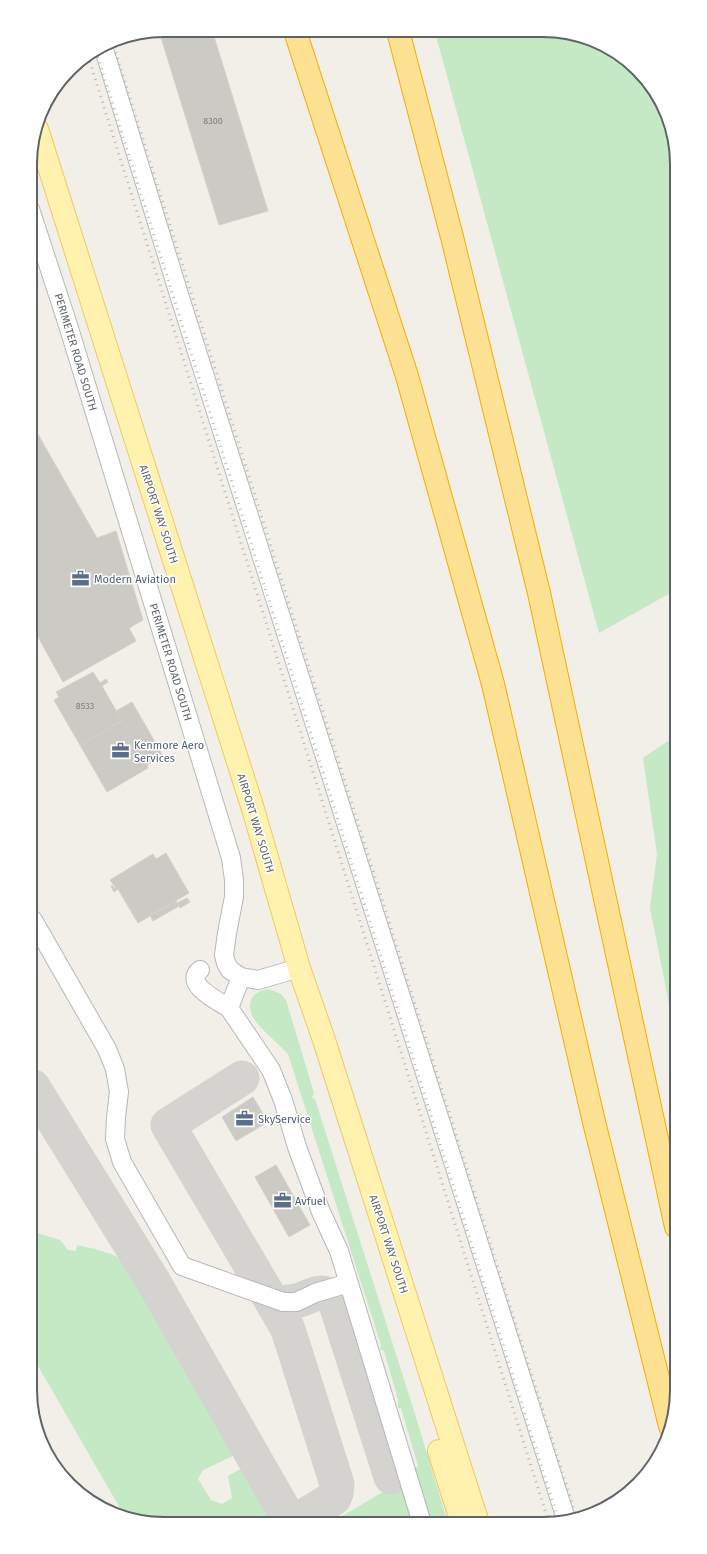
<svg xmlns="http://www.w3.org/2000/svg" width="707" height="1554" font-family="'Fira Sans',sans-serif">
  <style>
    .green { fill: #c5e8c5 }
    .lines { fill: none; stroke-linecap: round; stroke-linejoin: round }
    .taxiway { stroke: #d4d3d0; stroke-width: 35 }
    .building { fill: #cccac5; stroke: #d6d1c6 }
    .minor-casing { stroke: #b5b8bc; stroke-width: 20 }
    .major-casing { stroke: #f2c960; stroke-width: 24 }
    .highway-casing { stroke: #f9ab00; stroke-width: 24 }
    .minor { stroke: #fff; stroke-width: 18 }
    .major { stroke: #fff2af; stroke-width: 22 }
    .highway { stroke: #fde293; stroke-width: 22 }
    .rail { stroke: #b6b7b8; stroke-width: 3; stroke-dasharray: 1 5; stroke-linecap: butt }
    .labels { text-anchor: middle; stroke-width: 3; stroke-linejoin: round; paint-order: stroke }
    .number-label { font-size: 9px; fill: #7a7d7f }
    .street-label { font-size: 11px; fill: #5f6368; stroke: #fff }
    .service-label { font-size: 11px; fill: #4e5e75; stroke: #fff; text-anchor: start }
    .rim { fill: none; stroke: #5f6368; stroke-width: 2 }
  </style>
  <rect width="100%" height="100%" fill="#f1efe8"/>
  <path class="green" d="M435 32 569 33 632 63 659 97 672 129 674 591 599 633Z
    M674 737 675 1034 650 908 657 854 643 758Z
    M268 989 281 994 286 1000 314 1093 312 1098 315 1099 415 1414 447 1520H426L412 1473 418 1466 401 1408H398V1399L384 1351 380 1349 381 1345 288 1054C278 1043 265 1033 256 1022 245 1007 249 992 268 989Z
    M34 1232 60 1240 68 1250 76 1251 77 1245 95 1249 114 1255 135 1272 239 1453 203 1470 198 1479 211 1500 222 1504 232 1498 228 1476 246 1466 277 1521H138L124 1515 34 1359Z
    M401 1481 413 1520 334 1521Z"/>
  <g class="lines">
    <path class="taxiway" d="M242 1078 168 1125 287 1327 292 1342 337 1484 336 1493 334 1498 296 1521
      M33 1087 153 1281 290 1521
      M288 1302C308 1302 316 1285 334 1298L391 1477"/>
  </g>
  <path class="building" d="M164 30H212L268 211 219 225 159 31Z
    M31 422 97 538 116 531 143 620 129 628 136 641 63 682 32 626Z
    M93 672 100 683 106 679 108 682 102 686 122 721 80 745 54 700 59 697 56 692Z
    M132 702 163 756 147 765 148 768 107 792 80 745 122 721 116 711Z
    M166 853 189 893 138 923 118 889 114 892 111 886 112 885 115 889 116 888 110 880 153 854 156 859Z
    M187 898 190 902 180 908 177 903Z
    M176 901 179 906 153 921 150 915Z
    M253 1097 268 1122 236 1141 222 1117Z
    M276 1165 310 1225 289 1237 255 1177Z"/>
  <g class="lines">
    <defs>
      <path id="minor" d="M103 46 181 301 566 1519
        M30 209 68 325 231 858 234 880V897L227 933 224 955 226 963 230 970 241 977 258 980 299 968
        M33 920 107 1049 115 1069 119 1092 116 1117 115 1139 122 1162 182 1266 283 1302H296L305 1298 315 1293 349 1283
        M200 970C183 984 218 1001 229 1008
        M241 977 229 1008 271 1070 283 1100 297 1147 321 1212 339 1251 421 1520"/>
      <path id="major" d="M37 129 253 809 299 968 323 1037 477 1520
        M439 1451 461 1520"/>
      <path id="highway" d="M295 31 407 376 493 684 594 1122 670 1426
        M398 31 452 237 539 593 676 1227"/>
    </defs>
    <use href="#minor" class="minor-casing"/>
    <use href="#major" class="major-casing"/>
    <use href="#highway" class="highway-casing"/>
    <use href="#minor" class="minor"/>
    <use href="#major" class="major"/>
    <use href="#highway" class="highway"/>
    <path class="rail" d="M112 41 577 1519
      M96 51 558 1519
      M88 56 548 1520"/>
  </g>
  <defs>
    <symbol id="office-bare" viewBox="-9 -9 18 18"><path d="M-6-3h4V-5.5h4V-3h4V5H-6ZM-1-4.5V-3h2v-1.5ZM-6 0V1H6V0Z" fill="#5c6f8a" stroke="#fff" stroke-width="2.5" paint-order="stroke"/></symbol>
  </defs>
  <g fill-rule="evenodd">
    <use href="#office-bare" x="68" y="566" width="25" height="25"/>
    <use href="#office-bare" x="108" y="738" width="25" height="25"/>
    <use href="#office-bare" x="232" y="1106" width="25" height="25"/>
    <use href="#office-bare" x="270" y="1188" width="25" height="25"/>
  </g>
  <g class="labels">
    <g class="number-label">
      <text x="213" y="124">8300</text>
      <text x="85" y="709">8533</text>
    </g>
    <g class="street-label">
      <text transform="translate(76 352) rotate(73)" y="4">PERIMETER ROAD SOUTH</text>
      <text transform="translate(159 514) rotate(72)" y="4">AIRPORT WAY SOUTH</text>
      <text transform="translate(171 662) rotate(73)" y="4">PERIMETER ROAD SOUTH</text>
      <text transform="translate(256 823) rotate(73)" y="4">AIRPORT WAY SOUTH</text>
      <text transform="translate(389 1244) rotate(72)" y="4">AIRPORT WAY SOUTH</text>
    </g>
    <g class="service-label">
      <text x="94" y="583">Modern Aviation</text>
      <text x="134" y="749">Kenmore Aero<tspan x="134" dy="13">Services</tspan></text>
      <text x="258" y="1123">SkyService</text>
      <text x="295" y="1205">Avfuel</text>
    </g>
  </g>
  <path d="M0 0H707V1554H0ZM164 37H543A127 127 0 0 1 670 164V1390A127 127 0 0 1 543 1517H164A127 127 0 0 1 37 1390V164A127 127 0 0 1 164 37Z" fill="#fff" fill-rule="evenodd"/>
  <path class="rim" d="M164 37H543A127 127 0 0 1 670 164V1390A127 127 0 0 1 543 1517H164A127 127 0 0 1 37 1390V164A127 127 0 0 1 164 37Z"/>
</svg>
